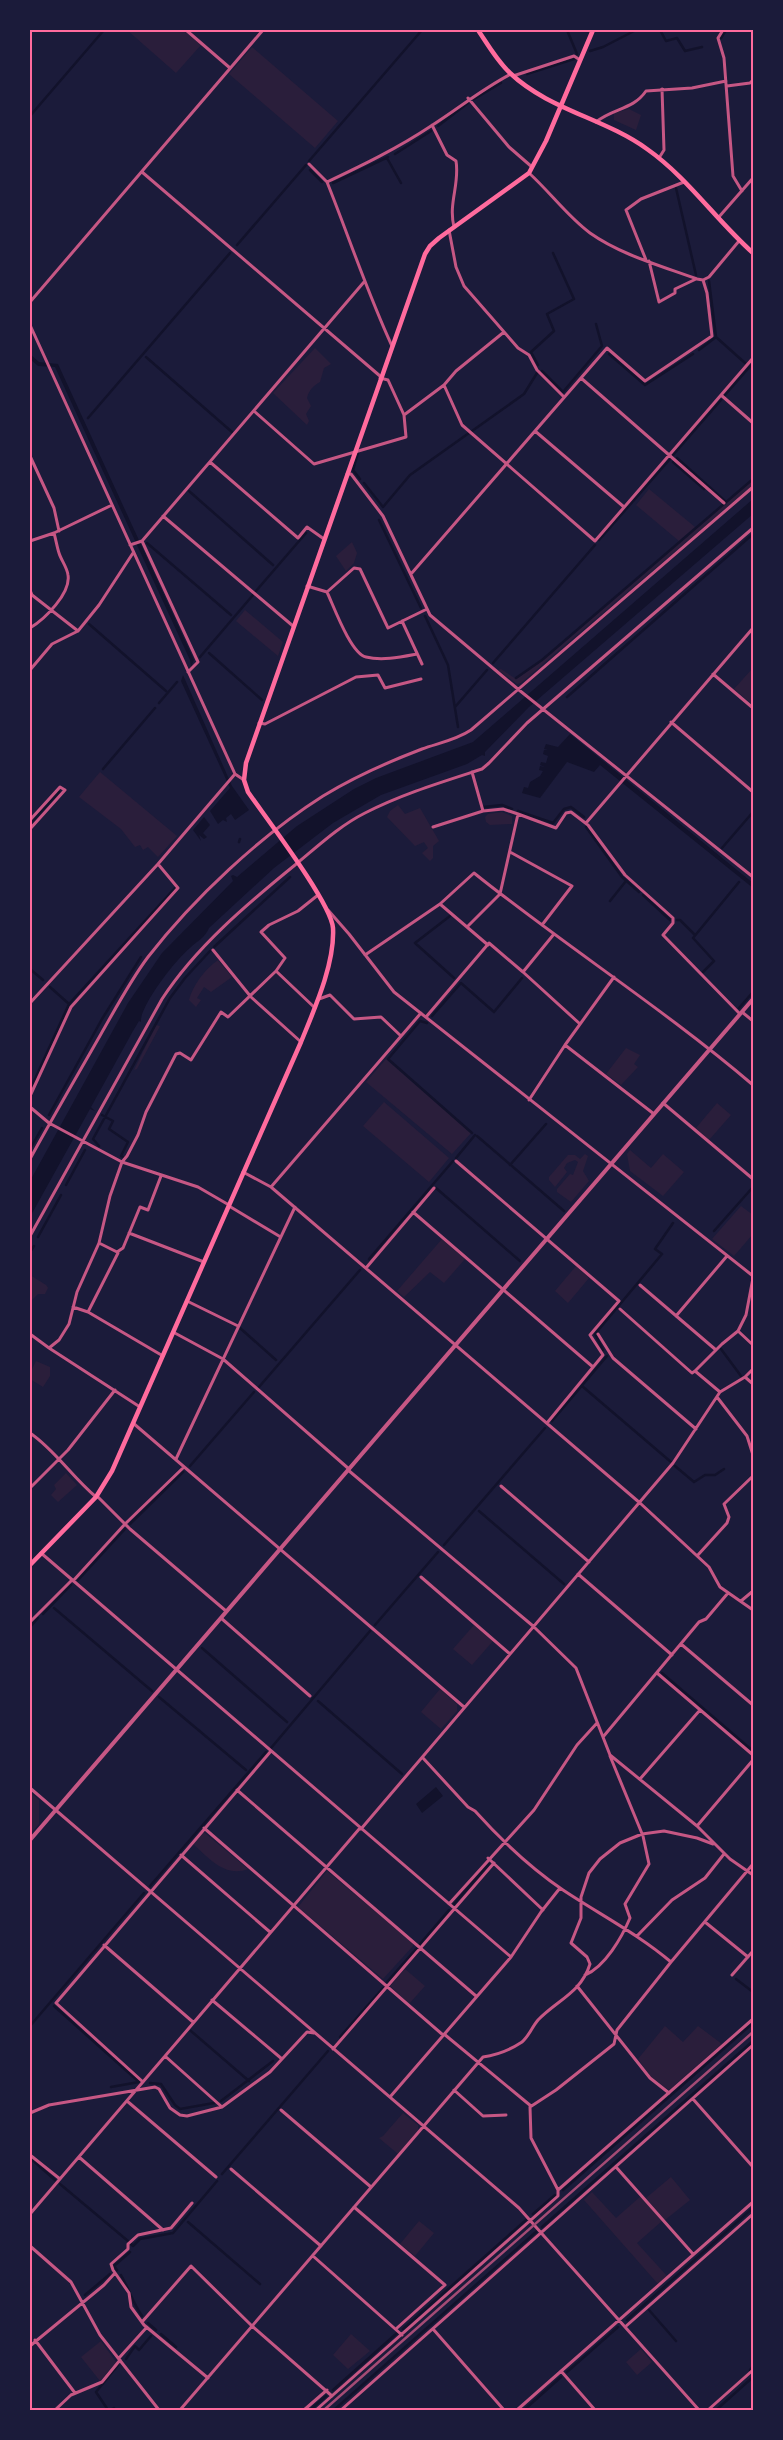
<svg xmlns="http://www.w3.org/2000/svg" width="783" height="2440" font-family="'Noto Sans',sans-serif">
  <style>
    .green { fill: #2a1e3b }
    .water { fill: #12122b }
    .lines { fill: none; stroke-linecap: round; stroke-linejoin: round }
    .stream { stroke: #12122b; stroke-width: 2.5 }
    .minor { stroke: #c65784; stroke-width: 3 }
    .tertiary { stroke: #c65784; stroke-width: 4 }
    .secondary { stroke: #ff6b9d; stroke-width: 4.5 }
    .rail { stroke: #a44b75; stroke-width: 2.5 }
    .neatline { fill: none; stroke: #ff6b9d; stroke-width: 2 }
  </style>
  <rect width="100%" height="100%" fill="#1b1b3a"/>
  <path class="green" d="M127 30H183L201 45 176 73Z
    M252 47 338 121 315 148 229 74Z
    M629 109 641 115 636 130 614 120V113Z
    M315 348 331 364 324 368 320 382C313 386 309 390 307 398L311 406 306 414 309 421 307 425 273 393Z
    M753 479V485L521 683 517 684 498 670 501 669 516 679 543 660Z
    M649 489 695 527 679 541 636 505Z
    M352 542 357 553 354 563 346 571 336 556Z
    M245 610 283 642 278 656 236 621Z
    M752 669 753 670V705L734 689Z
    M100 772 177 836 158 857 148 847 143 850 140 845 135 847 121 829 79 797Z
    M398 805 405 814 420 808 439 841 433 846V858L430 861 422 853 428 848 424 842 415 846 387 817 390 811Z
    M502 812 512 816V824L490 825 486 822 485 817 488 814Z
    M218 960 232 977 211 992 204 987 197 998 201 1000 196 1007 189 1000C193 985 205 969 218 960Z
    M156 1025 160 1026 159 1028 137 1069 134 1070Z
    M626 1048 640 1055 634 1064 638 1067 621 1085 606 1074Z
    M386 1059 471 1133 452 1154 366 1082Z
    M384 1102 449 1158 429 1182 363 1126Z
    M717 1103 731 1115 709 1140 696 1128Z
    M630 1150 651 1168 663 1154 684 1172 663 1196 630 1171 627 1154Z
    M585 1154 588 1156 583 1171 589 1181 571 1202 557 1192V1189L570 1174 573 1175 578 1162 575 1160 567 1163 564 1168 567 1172 555 1187 549 1180V1177L568 1155H575L580 1159Z
    M741 1206 753 1215V1234L734 1256 712 1239Z
    M442 1239 465 1259 444 1283 430 1272 404 1297 397 1291Z
    M576 1266 589 1278 568 1303 555 1291Z
    M30 1275 46 1285 48 1288 45 1294H38L31 1301Z
    M36 1361 50 1367V1376L43 1387 30 1379V1373Z
    M66 1473 77 1485 58 1502 51 1495 56 1489 54 1485Z
    M474 1625 493 1641 472 1665 453 1649Z
    M440 1689 457 1704V1711L441 1729 421 1712Z
    M30 1792 39 1800V1824L30 1834Z
    M203 1833H205L248 1869C225 1878 209 1858 193 1844Z
    M327 1871 413 1943V1946L383 1979 298 1907Z
    M405 1969 425 1986 409 2004 390 1986Z
    M665 2026 683 2042 698 2026 722 2044 669 2090 651 2077 638 2059Z
    M403 2113 418 2125V2130L398 2154 379 2138 383 2136Z
    M671 2177 690 2200 665 2220 646 2198Z
    M592 2192 616 2218 641 2196 662 2221 637 2243 667 2276 658 2284 584 2200Z
    M419 2221 434 2233 415 2256 400 2244Z
    M351 2334 370 2351 348 2369 333 2355Z
    M101 2341 116 2362 100 2381 81 2357Z
    M641 2349 652 2362 637 2375 626 2362Z"/>
  <path class="water" d="M30 354 39 362 58 364 194 660 191 667 190 660 55 367 38 366 30 359Z
    M753 499V514L529 707 485 752V756L482 755 467 764 381 795 333 823 274 868 209 928C205 938 197 941 190 948 176 959 139 1007 141 1022L139 1021 133 1031 91 1107 95 1111 90 1109 30 1217V1181L128 1003 162 953 233 881 231 876 233 875 237 877 297 826 354 789 376 778 473 742Z
    M183 675 232 786 249 810 235 820 231 814 226 818 227 822 223 820 218 824 210 811 230 788 181 681Z
    M570 734 753 883V888L600 765 594 772 567 762 540 798 522 793 524 787 528 788 530 782 540 776 543 771 539 770 540 766 545 767 540 765 541 762 546 763 548 756 543 754 544 750H548L544 749 546 744 558 747Z
    M204 817 210 825 203 833 207 837 204 839 199 835 201 841 193 830Z
    M436 1787 443 1796 422 1813 416 1804Z"/>
  <g class="lines">
    <path class="stream" d="M567 30 577 54
      M660 30 666 41 677 38 685 51 702 47
      M721 38 726 30
      M590 51 603 47 636 30
      M527 74 574 59
      M474 99 501 83
      M30 116 104 30
      M438 126 468 103
      M395 154 431 131
      M387 158 401 183
      M309 161 422 30
      M310 170 322 182
      M333 183 388 157
      M676 188 696 275
      M237 245 306 165
      M716 337 745 363
      M699 350 716 337 709 281
      M609 354 645 385 693 354
      M146 357 232 432
      M538 365 531 352 554 331 547 314 574 299 553 253
      M542 371 563 392 602 346 596 324
      M725 395 753 363
      M88 418 230 253
      M472 431 524 394 537 373
      M358 453 353 470 360 479
      M673 455 721 400
      M677 458 726 502
      M673 462 704 489
      M364 483 383 507 410 475 469 433
      M189 491 273 565
      M379 520 421 608
      M599 540 670 459
      M147 543 231 615
      M256 591 306 533
      M425 616 448 665 458 727
      M89 624 166 691
      M209 653 262 700
      M200 657 253 595
      M493 663 595 545
      M516 678 542 660 753 479
      M567 697 753 534
      M159 703 177 682
      M455 707 487 670
      M103 769 155 708
      M484 807 502 805 512 809
      M518 811 553 823 564 809 571 807 584 817
      M30 824 59 792
      M586 827 622 877 639 892
      M239 842 240 839
      M722 848 753 812
      M643 895 670 920
      M610 901 626 881
      M450 916 415 943 454 978
      M677 920H680L695 935
      M214 947 290 877
      M30 969 43 980
      M703 972 714 961 693 938 739 882
      M50 987 69 1004
      M739 1008 753 992
      M432 1016 461 983 494 1012 522 978
      M427 1023 420 1021 388 1059 472 1133
      M30 1090 69 1004 175 888
      M49 1115 102 1019 141 957
      M102 1115 113 1121 109 1129 128 1142 121 1156 123 1157
      M477 1136 564 1211
      M99 1146 93 1139 170 998 185 978 210 951
      M30 1149 42 1128
      M456 1158 475 1135
      M510 1165 546 1124
      M66 1185 85 1150
      M436 1188 520 1261
      M714 1231 753 1187
      M38 1237 61 1195
      M30 1252 34 1246
      M369 1259 453 1161
      M240 1328 276 1360
      M721 1349 741 1376
      M603 1350 595 1334 662 1254 655 1249 673 1223
      M582 1386 671 1462
      M259 1387 360 1270
      M552 1421 607 1356
      M190 1466 254 1392
      M675 1466 694 1482 705 1475H715L724 1469
      M479 1511 564 1584
      M130 1524 183 1472
      M444 1545 545 1428
      M78 1580 125 1529
      M54 1608 152 1691
      M43 1614 71 1585
      M375 1625 438 1552
      M30 1627 38 1618
      M202 1648 287 1722
      M662 1673 753 1751
      M159 1697 246 1770
      M318 1701 402 1774
      M271 1748 370 1631
      M150 1886 266 1752
      M454 1904 489 1864
      M420 1944 449 1910
      M736 1979 753 1992
      M387 1982 417 1948
      M54 2006 139 2082
      M30 2026 144 1893
      M191 2031 249 2081
      M340 2037 383 1988
      M150 2083 161 2084 175 2105 180 2109 214 2103
      M111 2087 139 2082
      M221 2101 273 2061
      M30 2158 55 2180
      M222 2174 328 2051
      M60 2184 128 2241
      M563 2190 753 2023
      M533 2214 555 2195
      M188 2222 260 2284
      M542 2227 753 2041
      M131 2244 133 2246 140 2239 173 2233 217 2181
      M117 2270 114 2266 130 2252
      M121 2275C129 2289 133 2303 142 2316
      M85 2295 110 2274
      M649 2310 676 2341
      M627 2320 753 2208
      M148 2323 156 2330
      M403 2329 526 2220
      M161 2334 176 2347
      M126 2359 135 2346 139 2350 151 2336
      M750 2370 753 2366
      M567 2372 618 2327
      M333 2390 397 2333
      M108 2410 96 2392 118 2365
      M110 2410 114 2408
      M310 2410 326 2396
      M334 2410 537 2231
      M524 2410 561 2377
      M716 2410 753 2377"/>
    <path class="minor" d="M186 30 230 68
      M723 30 718 38 724 58 733 176 742 191
      M513 76 574 56 580 60
      M727 86 750 83 753 80
      M468 98 509 147 532 167
      M596 122C613 108 633 110 646 91L692 88 726 81
      M432 125 447 155 456 161C460 184 448 203 454 227
      M659 158 664 150 662 89
      M309 164 327 182
      M142 172 380 376
      M529 173C550 192 568 217 590 233 621 255 662 266 697 279L703 280 709 277 739 241
      M718 218 753 178
      M449 230 456 267 464 286 518 348 529 355 537 370 564 397
      M646 260 626 210 641 199 684 182
      M649 261 659 302 675 293V289L696 279
      M30 302 263 30
      M30 325 235 774 244 780
      M392 346C367 292 349 237 327 182 363 165 398 148 431 126 458 109 482 89 511 74
      M380 378 388 380 404 415
      M581 378 724 503
      M444 385 462 425 595 541 753 358
      M721 395 753 423
      M254 411 314 464 406 437 404 415 444 385 456 371 504 332
      M535 431 624 507
      M30 456 54 508 59 531
      M210 462 298 538 307 527 324 539
      M347 474H351L383 516 430 615 519 690 753 877
      M163 516 293 626
      M30 541 54 533 112 505
      M142 541 198 662 188 672
      M130 545 142 541 364 282
      M411 574 607 348 645 381 712 336 707 293 703 280
      M307 586 327 592 354 568 360 569 388 628 427 609
      M30 590 32 595 78 631
      M327 592C334 607 351 654 366 657 382 661 401 657 417 654
      M402 621 422 664
      M30 628C45 619 71 593 68 575 67 567 61 560 59 553 57 547 56 540 54 533
      M30 670 52 644 78 631 99 605 133 553
      M713 674 753 708
      M671 722 753 792
      M259 723 265 724 356 677 378 675 385 688 421 679
      M472 772 483 811
      M518 814 556 828 566 813 571 812 588 825 625 875 673 918V923L663 935 740 1014
      M30 820 60 787 65 790 30 829
      M586 823 753 628
      M433 827 483 811 503 809 518 814 500 894 467 927
      M510 852 572 886 542 925
      M440 904 488 945
      M328 910 349 934 394 992 753 1276
      M213 950 251 997 301 1042
      M365 955 440 904 474 873C565 946 664 1009 753 1085
      M276 971 285 958 261 932 269 925 298 911 318 895
      M523 972 580 1024
      M319 999 330 995 354 1019 381 1017 401 1036
      M30 1003 158 864 235 774
      M742 1012 753 1021
      M426 1017 489 943 523 972 554 934
      M565 1045 654 1114
      M30 1096 71 1007 178 888 158 864
      M529 1100 565 1045 614 977
      M663 1103 753 1179
      M30 1107 49 1123 122 1162 198 1187 229 1205
      M30 1159C53 1117 77 1076 101 1034 116 1008 130 981 148 957 194 898 260 836 323 796 354 777 388 762 422 749 439 743 456 740 471 730L753 487
      M456 1161 619 1301 590 1335 603 1355 547 1423
      M243 1172 271 1187 640 1503 709 1567 720 1587 753 1610
      M271 1187 421 1013
      M229 1206 279 1236
      M413 1212 593 1367
      M129 1233 204 1262
      M30 1236 162 999C196 947 247 904 295 865 317 847 339 826 365 813 402 794 442 782 482 769L489 763 527 723 753 528
      M99 1243 117 1252 123 1248 140 1207 148 1210 161 1176
      M366 1268 434 1188
      M640 1285 716 1350
      M187 1301 238 1326
      M73 1307 88 1312 163 1356
      M620 1309 692 1373 695 1371 720 1392
      M88 1312 118 1253 117 1252
      M676 1316 727 1256
      M738 1331 753 1345
      M173 1332 223 1359 349 1469
      M30 1334 49 1348
      M598 1334 613 1358 696 1429
      M695 1371 722 1344 738 1331 746 1315 753 1278
      M745 1377 753 1369
      M717 1397 747 1436 753 1455
      M140 1407 49 1348 59 1340 69 1324 77 1292 99 1243 110 1196 122 1162 127 1156 138 1135 146 1112 176 1054 180 1053 191 1060 221 1012 228 1017 276 971 315 1008
      M133 1423 464 1707
      M30 1433C55 1450 72 1477 96 1497
      M176 1459 295 1207
      M348 1470 533 1626 576 1668 610 1755 697 1826 730 1859 753 1875
      M501 1486 589 1562
      M30 1488 68 1450 115 1390
      M97 1496 130 1529 226 1611
      M41 1553 511 1957
      M697 1556 727 1523 729 1517 724 1504 753 1476
      M578 1574 672 1655
      M421 1577 510 1654
      M73 1581 125 1524 184 1467
      M741 1601 753 1591
      M221 1618 310 1696
      M30 1622 72 1580
      M681 1644 753 1705
      M657 1673 753 1755
      M603 1737 699 1622 706 1619 728 1593
      M423 1758 468 1807 475 1811C502 1841 529 1867 563 1890 599 1914 638 1934 671 1962
      M640 1779 700 1710
      M30 1788 519 2208 699 2410
      M237 1790 476 1996
      M697 1826 753 1760
      M204 1828 443 2035
      M361 1829 673 1463 720 1392 745 1377 753 1384
      M181 1855 270 1932
      M488 1858 543 1910
      M449 1904 534 1810 577 1745 597 1723
      M705 1922 748 1957
      M637 1936 672 1900 705 1878 724 1854
      M104 1945 193 2022
      M585 1975C605 1967 622 1937 630 1918L625 1904 649 1864 643 1836 610 1756
      M732 1975 753 1951
      M577 1986 650 2078 669 2093
      M212 2000 282 2059
      M444 2034 531 2106
      M333 2049 494 1863
      M165 2056 222 2107
      M143 2082 56 2003 271 1751
      M454 2090 483 2116 506 2115
      M390 2097 511 1957 541 1912 560 1888
      M693 2099 753 2167
      M127 2101 216 2177
      M281 2110 371 2187
      M30 2113 49 2105 155 2087 159 2089 170 2108 180 2115 187 2116 222 2107 270 2072 307 2032 314 2033
      M30 2155 60 2179
      M79 2157 163 2230
      M616 2167 693 2254
      M231 2169 321 2246
      M558 2190 753 2019
      M192 2203 171 2228 138 2235 128 2244V2249L111 2264 113 2270 129 2293 131 2307 144 2325 208 2378
      M354 2207 445 2285 397 2328
      M30 2214 360 1828
      M30 2246 71 2282 100 2335 159 2410
      M313 2256 402 2335
      M142 2322 191 2266 252 2326 332 2396
      M625 2327 753 2214
      M433 2329 504 2410
      M35 2340 75 2393
      M30 2346 104 2285 115 2273
      M119 2358 147 2327
      M561 2371 595 2410
      M55 2410 71 2395 102 2382 120 2360
      M180 2410 483 2057C497 2055 510 2050 522 2042 529 2036 532 2027 538 2020 557 2000 581 1993 590 1964L587 1957 571 1943 581 1918V1897L589 1873 600 1859 620 1843 642 1834 664 1831 697 1838 713 1844
      M304 2410 327 2390
      M316 2410 558 2196V2190L531 2138 530 2107 556 2090 614 2044 617 2030 671 1962 753 1864
      M341 2410 753 2045
      M517 2410 753 2202
      M708 2410 753 2370"/>
    <path class="tertiary" d="M30 1840 753 999"/>
    <path class="secondary" d="M478 30C488 45 497 61 510 73 549 110 604 118 647 149 687 177 716 220 753 253
      M30 1565 96 1497 112 1471 301 1042C314 1010 335 964 333 928 331 903 266 818 248 792L244 780 246 763 425 254 430 246 439 238 529 173 546 141 593 30"/>
    <path class="rail" d="M324 2410 753 2032"/>
  </g>
  <rect width="783" height="2440" fill="none" stroke="#1b1b3a" stroke-width="62"/>
  <rect x="31" y="31" width="721" height="2378" class="neatline"/>
</svg>
